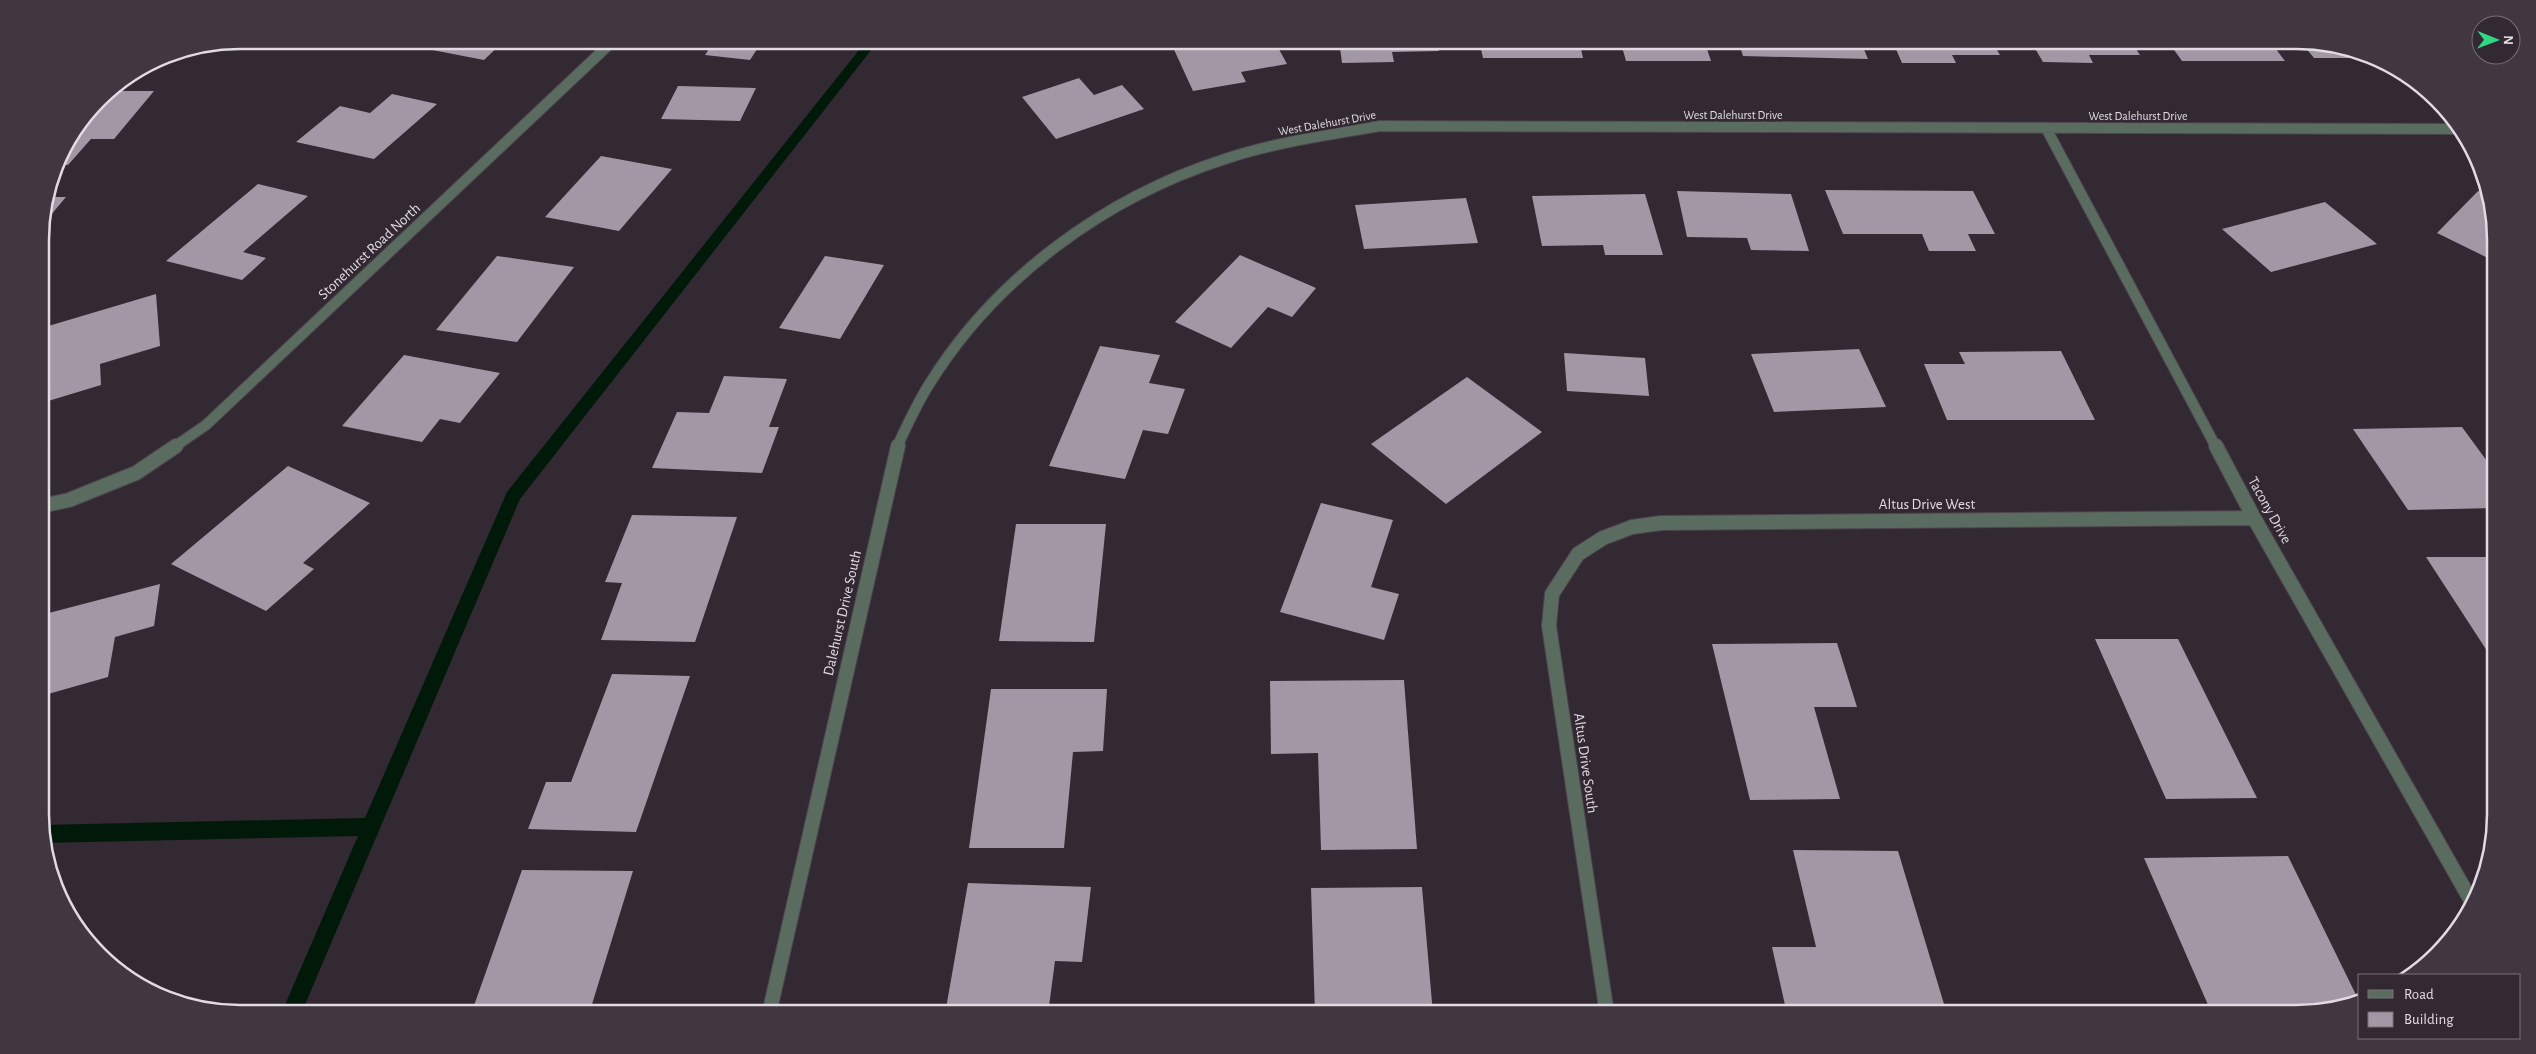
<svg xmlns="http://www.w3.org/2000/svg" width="2536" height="1054" font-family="'Alegreya Sans',sans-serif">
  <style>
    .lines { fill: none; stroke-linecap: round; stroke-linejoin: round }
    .stream { fill: #001909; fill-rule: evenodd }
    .building { fill: #a297a4 }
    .street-far1-casing { stroke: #4e454f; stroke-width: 12 }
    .street-casing { stroke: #4e454f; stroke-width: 16 }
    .street-far1 { stroke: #5a6b5f; stroke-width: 10 }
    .street { stroke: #5a6b5f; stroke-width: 14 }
    .labels { text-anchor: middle; stroke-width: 5; stroke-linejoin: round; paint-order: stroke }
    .far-street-label { font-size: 12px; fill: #e2dbe3; stroke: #322933 }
    .street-label { font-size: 15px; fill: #e2dbe3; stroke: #322933 }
    .rim { fill: none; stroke: #e2dbe3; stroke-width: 2.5 }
  </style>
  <rect width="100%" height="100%" fill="#322933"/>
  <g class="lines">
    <path class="stream" d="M867 40H879L520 499 301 1014H281L358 836 42 843V825L365 818 507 492Z"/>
  </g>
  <path class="building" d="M431 40H505L484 60 422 48Z
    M715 40H763L750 60 705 55Z
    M1190 40H1228L1229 43 1246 40H1274L1287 64 1241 72 1246 82 1193 91 1171 43Z
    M1339 40H1436L1439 51 1392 52 1394 62 1342 63Z
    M1479 40H1579L1583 58H1483Z
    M1639 40H1704L1711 61H1626L1621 43 1640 44Z
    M1738 40H1860L1868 59 1743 56Z
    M1892 40H1991L2000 55H1952L1956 63H1902Z
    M2030 40H2130L2140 55H2089L2093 63 2043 62Z
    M2167 40H2269L2285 61H2182Z
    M2300 41 2372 55 2377 58H2314Z
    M1079 78 1094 95 1122 85 1144 109 1056 139 1022 97Z
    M678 86 756 88 740 121 661 119Z
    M107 91H154L114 139H91L68 165H57L61 151Z
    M392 94 437 104 374 159 296 142 340 106 370 113Z
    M601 156 672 169 619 231 545 217Z
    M258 184 308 196 243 252 266 258 242 280 166 261Z
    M1825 190 1973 191 1995 234H1968L1976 251H1929L1922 234H1843Z
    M1677 191 1791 194 1809 251 1751 250 1747 238 1687 237Z
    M2478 191 2490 197 2494 214V261L2437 233Z
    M1645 194 1663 255H1605L1603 245 1542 246 1532 196Z
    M48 197H66L40 228V227Z
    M1466 198 1478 243 1364 249 1355 205Z
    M2325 202 2377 244 2271 272 2222 229Z
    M1240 255 1316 288 1292 317 1268 307 1231 348 1175 322Z
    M497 256 574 267 517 342 436 330Z
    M825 256 884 265 840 339 779 328Z
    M156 294 160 346 100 364 101 385 45 402V327Z
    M1100 346 1160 355 1149 383 1185 389 1168 434 1143 430 1125 479 1049 466Z
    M1859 349 1886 407 1774 412 1751 354Z
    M2061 351 2095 420H1947L1924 364H1965L1959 352Z
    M1564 353 1645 358 1649 396 1567 391Z
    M404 355 500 373 460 423 440 419 422 442 342 426Z
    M724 376 787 379 769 427H779L762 473 652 468 677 412 709 413Z
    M1467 377 1542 432 1446 504 1371 444Z
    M2462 427 2495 472V508L2408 510 2353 429Z
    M288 466 370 503 303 563 314 569 266 611 171 564Z
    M1321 503 1393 520 1371 587 1399 594 1384 640 1280 612Z
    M632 515 737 517 695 642 601 640 622 583 605 582Z
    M1016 524H1106L1094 642 999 641Z
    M2426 557H2495L2496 657H2491Z
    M160 584 154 626 115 637 108 677 41 696V615Z
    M2095 639H2178L2257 798 2166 799Z
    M1837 643 1857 707H1814L1840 799 1750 800 1712 644Z
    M612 674 690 676 636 832 528 829 546 782H571Z
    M1404 680 1417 849 1321 850 1318 753 1271 754 1270 681Z
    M991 689H1107L1103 751 1073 752 1064 848H969Z
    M1793 850 1898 851 1947 1014H1787L1772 947H1816Z
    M2288 856 2360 1003 2309 1014H2212L2144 858Z
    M522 870 633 871 589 1014H471Z
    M968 883 1091 887 1082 962 1055 961 1048 1014H945Z
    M1422 887 1433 1014H1315L1311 888Z"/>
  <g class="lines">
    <defs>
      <path id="street-far1" d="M2046 128 2216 447
        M174 447 206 425 614 40
        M897 447C907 425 917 403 930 383 996 277 1106 197 1225 159 1276 142 1328 135 1380 126L2461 129"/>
      <path id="street" d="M2216 446 2254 518 2473 904
        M41 506 69 500 136 473 176 446
        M769 1014 898 446
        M1607 1014 1549 626 1552 594 1578 554 1603 538 1632 527 1661 523 2254 518"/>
    </defs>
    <use href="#street-far1" class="street-far1-casing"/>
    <use href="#street" class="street-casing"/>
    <use href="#street-far1" class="street-far1"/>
    <use href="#street" class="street"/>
  </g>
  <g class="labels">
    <g class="far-street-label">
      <text x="1733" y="119">West Dalehurst Drive</text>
      <text x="2138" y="120">West Dalehurst Drive</text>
      <text transform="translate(1327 123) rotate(-10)" y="4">West Dalehurst Drive</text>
    </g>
    <g class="street-label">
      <text transform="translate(369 251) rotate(-43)" y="5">Stonehurst Road North</text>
      <text x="1927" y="509">Altus Drive West</text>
      <text transform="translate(2270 510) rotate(61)" y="5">Tacony Drive</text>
      <text transform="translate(842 613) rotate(-77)" y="5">Dalehurst Drive South</text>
      <text transform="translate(1586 763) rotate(82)" y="5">Altus Drive South</text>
    </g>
  </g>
  <path d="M0 0H2536V1054H0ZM240 49H2296A191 191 0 0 1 2487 240V814A191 191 0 0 1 2296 1005H240A191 191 0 0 1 49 814V240A191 191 0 0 1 240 49Z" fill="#403741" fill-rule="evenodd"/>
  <path class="rim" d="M240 49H2296A191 191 0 0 1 2487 240V814A191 191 0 0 1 2296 1005H240A191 191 0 0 1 49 814V240A191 191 0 0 1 240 49Z"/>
  <rect x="2358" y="974" width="162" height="65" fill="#322933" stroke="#787079"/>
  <rect x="2368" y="990" width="25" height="8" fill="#5a6b5f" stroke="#787079"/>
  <text x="2404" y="999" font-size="15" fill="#e2dbe3">Road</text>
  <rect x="2368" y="1012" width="25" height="15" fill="#a297a4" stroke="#787079"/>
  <text x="2404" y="1024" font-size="15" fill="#e2dbe3">Building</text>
  <g transform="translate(2496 40) rotate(91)"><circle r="24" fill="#322933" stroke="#787079"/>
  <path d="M0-4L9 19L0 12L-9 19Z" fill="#2fd883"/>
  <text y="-8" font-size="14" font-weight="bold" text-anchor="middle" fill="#e2dbe3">N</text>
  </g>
</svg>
